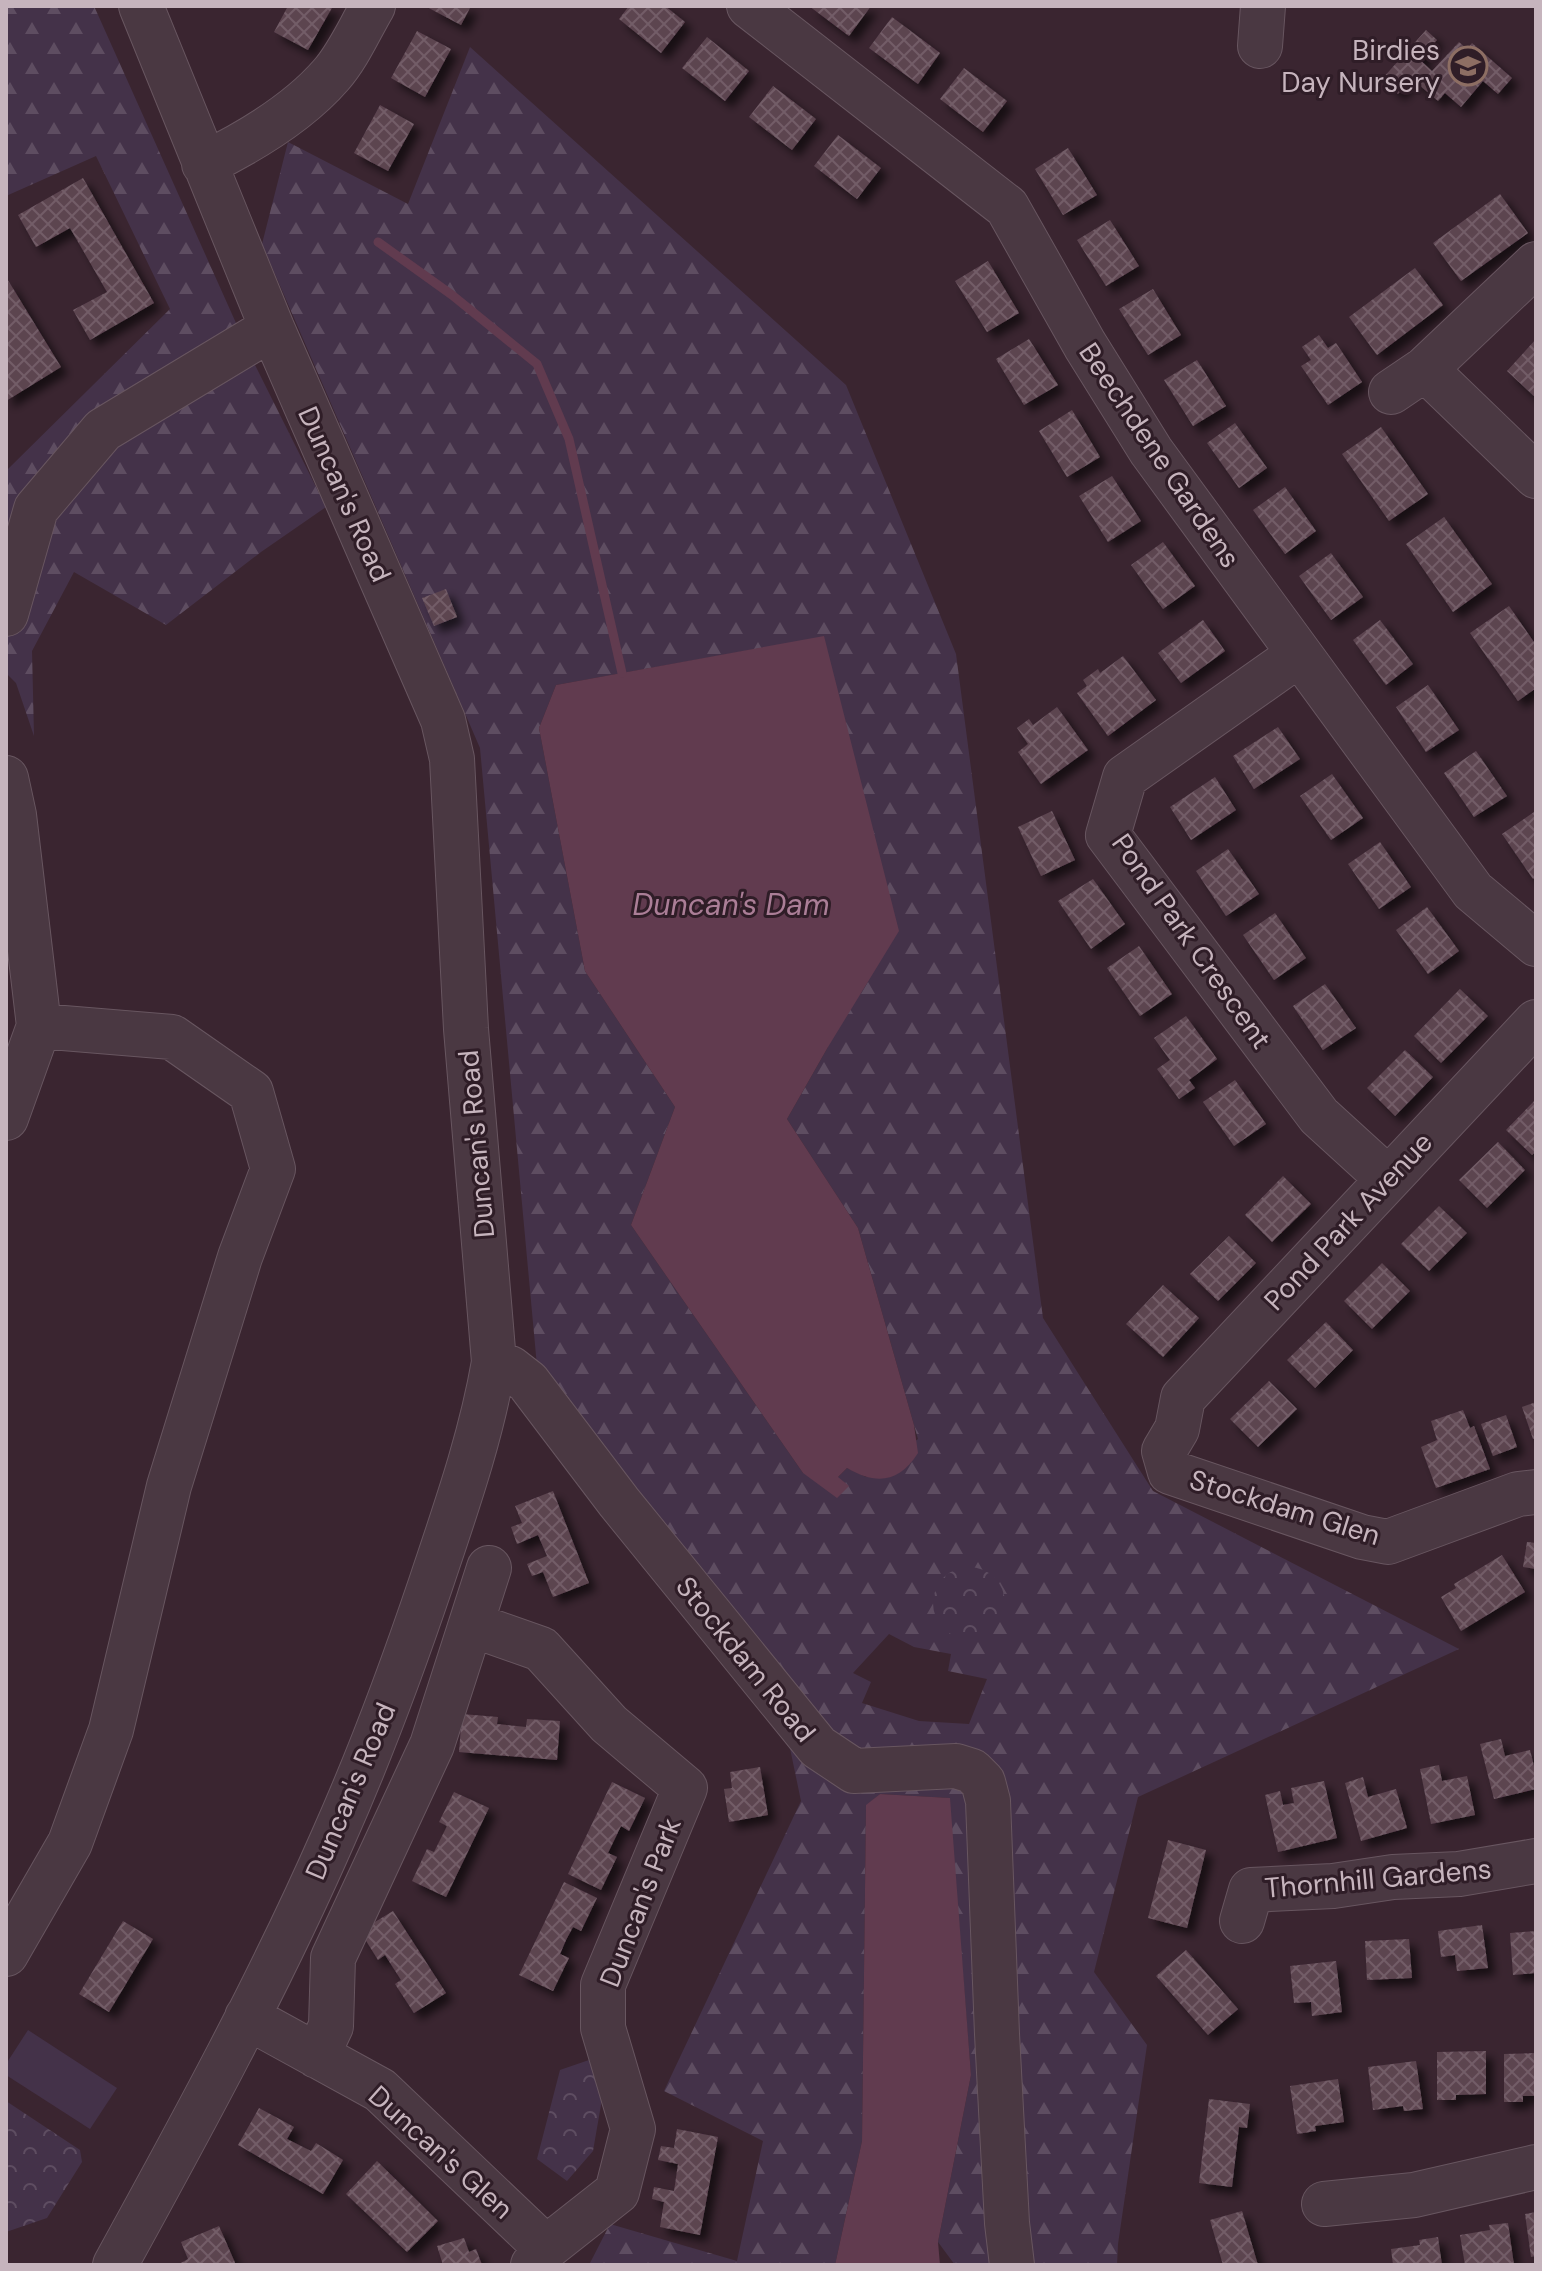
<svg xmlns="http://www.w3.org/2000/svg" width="1542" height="2271" font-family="'DM Sans',sans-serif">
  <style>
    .forest { fill: url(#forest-firs); fill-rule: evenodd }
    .park { fill: url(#park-crowns) }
    .pitch { fill: #443249 }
    .water { fill: #613b4f }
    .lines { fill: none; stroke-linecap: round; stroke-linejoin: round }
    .stream { stroke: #613b4f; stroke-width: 9 }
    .building { fill: url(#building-cross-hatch); filter: url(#shadow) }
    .minor-casing { stroke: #685660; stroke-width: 46 }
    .minor { stroke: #4a3842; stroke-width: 44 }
    .labels { text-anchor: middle; stroke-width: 6; stroke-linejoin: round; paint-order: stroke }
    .poi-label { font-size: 28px; fill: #c6b4bd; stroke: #2f1d27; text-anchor: end }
    .street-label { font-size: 28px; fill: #c6b4bd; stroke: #2f1d27 }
    .water-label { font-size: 30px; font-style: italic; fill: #ab7e97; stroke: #2f1d27 }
  </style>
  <defs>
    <pattern id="forest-firs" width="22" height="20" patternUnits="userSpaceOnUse" patternTransform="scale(2)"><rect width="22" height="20" fill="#443249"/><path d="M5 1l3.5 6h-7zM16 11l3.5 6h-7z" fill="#5e4d61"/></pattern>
    <pattern id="park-crowns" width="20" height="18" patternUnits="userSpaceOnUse" patternTransform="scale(2)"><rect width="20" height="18" fill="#443249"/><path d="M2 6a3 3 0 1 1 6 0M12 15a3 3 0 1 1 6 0" fill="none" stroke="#5e4d61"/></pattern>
    <pattern id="building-cross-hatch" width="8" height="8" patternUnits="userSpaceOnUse" patternTransform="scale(2)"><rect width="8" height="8" fill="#5c4450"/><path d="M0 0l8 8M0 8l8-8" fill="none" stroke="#725d67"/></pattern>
    <filter id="shadow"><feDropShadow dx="7" dy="7" stdDeviation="4" flood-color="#0009"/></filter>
  </defs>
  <rect width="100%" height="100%" fill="#3a2530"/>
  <path class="forest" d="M6 6H94L253 361 326 507 261 552 166 625 74 572 32 651 34 736 16 683 6 673V471L170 309 96 156 6 196Z
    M470 47 846 385 956 654 1043 1318 1153 1491 1459 1649 1138 1797 1094 1972 1147 2045 1118 2244 1117 2265H955L938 2242 971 2075 949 1798 880 1794 866 1806 862 2141 835 2265H589L610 2224 737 2261 763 2141 664 2091 801 1801 786 1729 543 1431 480 748 262 244 288 142 408 204ZM823 637 828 1047 787 1119 858 1228 918 1439 866 1477 847 1468 838 1477 803 1473 631 1225 675 1107 585 971 539 728 556 685ZM889 1634 914 1647 951 1654 948 1671 987 1679 969 1724 919 1721 862 1703 871 1682 853 1673Z"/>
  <path class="park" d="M933 1603a36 36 0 1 1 72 0a36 36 0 1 1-72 0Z
    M589 2060 602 2099 593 2151 567 2181 537 2159 560 2070Z
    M6 2101 80 2150 82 2162 47 2218 6 2232Z"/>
  <path class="pitch" d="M28 2030 117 2088 90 2129 6 2075V2064Z"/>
  <path class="water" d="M824 636 899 931 828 1047 787 1119 858 1228 914 1425 918 1453C899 1483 876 1485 847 1468L838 1477 849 1486 837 1498 803 1473 631 1225 675 1107 585 971 539 728 556 685Z
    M880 1794 950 1798 971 2075 938 2242 940 2265H835L862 2141 866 1805Z"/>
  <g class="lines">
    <path class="stream" d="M378 242 452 295 537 364 569 439 622 673"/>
  </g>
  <path class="building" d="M288 6H333L308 50 274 32Z
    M425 6H471L461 25Z
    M629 6H665L685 22 661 53 619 19Z
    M809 6H871L849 36Z
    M892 17 940 53 918 84 869 48Z
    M1426 30 1437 40 1420 60 1432 71 1459 42 1467 49 1472 43 1512 78 1498 94 1483 81 1461 107 1445 93 1438 101 1412 79 1398 94 1382 79Z
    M417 31 451 49 425 97 391 78Z
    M707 37 749 71 725 101 682 68Z
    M964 68 1007 101 983 132 940 99Z
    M773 86 816 119 792 150 749 117Z
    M380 105 414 124 388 171 354 153Z
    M838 135 881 168 857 199 814 166Z
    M1068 148 1097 195 1063 215 1035 169Z
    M83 178 154 303 90 340 73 310 107 292 70 228 36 247 18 215Z
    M1500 194 1528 233 1461 281 1433 243Z
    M1110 220 1139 266 1106 286 1077 240Z
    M988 261 1019 313 987 332 955 281Z
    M1415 268 1443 305 1377 355 1349 317Z
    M6 277 61 367 6 401Z
    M1153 289 1181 335 1148 355 1119 309Z
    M1319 335 1328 348 1336 343 1362 382 1328 405 1301 366 1311 360 1302 347Z
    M1029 339 1058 385 1024 405 996 359Z
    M1536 339V398L1507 371Z
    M1197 360 1226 406 1193 426 1164 380Z
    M1072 410 1100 457 1067 477 1039 431Z
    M1235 423 1267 468 1239 488 1207 443Z
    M1381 427 1428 494 1389 521 1342 454Z
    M1112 476 1141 521 1108 542 1079 496Z
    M1285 487 1316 531 1285 554 1253 510Z
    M1444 517 1492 584 1453 612 1406 544Z
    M1163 542 1195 586 1163 609 1131 565Z
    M1331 553 1363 597 1331 620 1299 576Z
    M446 589 457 617 434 626 422 598Z
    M1509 606 1536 645V688L1518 701 1470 633Z
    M1203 620 1225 651 1181 683 1158 653Z
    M1380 620 1413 664 1386 685 1353 640Z
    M1123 656 1156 700 1108 736 1077 693 1087 686 1083 680 1098 669 1100 673Z
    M1428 685 1459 730 1426 752 1396 707Z
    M1057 707 1088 750 1041 784 1018 752 1028 744 1017 728 1029 719 1033 725Z
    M1278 727 1300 759 1254 789 1233 756Z
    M1476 751 1507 796 1474 817 1444 773Z
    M1332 774 1363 818 1331 840 1300 796Z
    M1215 777 1236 810 1191 840 1170 807Z
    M1052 811 1075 860 1041 876 1018 827Z
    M1534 812 1536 876 1533 879 1502 834Z
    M1380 842 1411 887 1379 909 1348 864Z
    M1228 849 1259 894 1226 916 1196 871Z
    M1093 879 1125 924 1091 949 1058 901Z
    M1427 907 1459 951 1428 974 1396 930Z
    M1275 913 1306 958 1274 980 1243 935Z
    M1139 946 1172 994 1140 1016 1107 968Z
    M1325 984 1356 1028 1323 1050 1293 1006Z
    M1460 989 1488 1016 1441 1063 1414 1036Z
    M1186 1016 1217 1059 1189 1080 1195 1088 1179 1099 1157 1069 1170 1060 1154 1038Z
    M1405 1050 1433 1077 1395 1116 1367 1088Z
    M1235 1080 1266 1124 1234 1146 1203 1102Z
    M1536 1099V1151L1532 1155 1506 1130Z
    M1498 1142 1525 1170 1487 1208 1459 1180Z
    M1283 1176 1311 1204 1272 1242 1245 1215Z
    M1439 1206 1467 1233 1429 1271 1401 1244Z
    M1229 1236 1256 1263 1218 1301 1190 1274Z
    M1382 1263 1410 1291 1372 1329 1344 1301Z
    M1163 1285 1199 1318 1163 1357 1126 1324Z
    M1326 1322 1353 1350 1315 1388 1287 1360Z
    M1269 1381 1297 1409 1258 1447 1230 1419Z
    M1536 1402V1438L1533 1439 1522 1407Z
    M1463 1410 1470 1428 1474 1426 1490 1469 1436 1488 1421 1447 1437 1440 1431 1421Z
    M1506 1415 1517 1447 1493 1456 1481 1424Z
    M553 1491 589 1583 553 1597 543 1572 532 1576 527 1564 547 1556 538 1535 517 1544 511 1527 522 1523 515 1506Z
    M1527 1542 1536 1543V1569L1523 1567Z
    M1502 1555 1525 1592 1461 1631 1441 1597 1456 1588 1454 1584Z
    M462 1714 498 1717 497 1724 526 1727 527 1719 560 1721 557 1760 459 1752Z
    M1501 1739 1505 1756 1530 1750 1536 1774V1789L1494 1799 1480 1744Z
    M1439 1765 1442 1781 1467 1776 1475 1815 1431 1824 1420 1769Z
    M760 1767 768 1815 729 1822 724 1789 732 1788 730 1772Z
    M1363 1777 1368 1797 1396 1789 1407 1828 1361 1841 1345 1783Z
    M1324 1781 1337 1838 1278 1852 1265 1795 1280 1791 1283 1805 1294 1803 1291 1788Z
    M612 1782 645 1798 629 1831 621 1826 608 1853 617 1857 601 1890 568 1874Z
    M454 1792 489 1808 446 1897 412 1881 427 1849 434 1852 447 1826 439 1822Z
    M1168 1840 1206 1850 1187 1928 1148 1918Z
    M564 1882 597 1898 581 1931 573 1927 566 1940 560 1954 569 1958 553 1991 519 1975Z
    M393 1911 446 1993 414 2013 395 1984 401 1980 385 1955 378 1960 360 1931Z
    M123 1921 153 1939 109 2012 79 1994Z
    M1482 1925 1488 1968 1457 1971 1455 1955 1441 1957 1438 1931Z
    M1536 1931V1973L1513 1975 1510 1933Z
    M1409 1939 1412 1978 1367 1980 1365 1941Z
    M1186 1950 1238 2009 1208 2035 1156 1976Z
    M1336 1961 1342 2012 1312 2016 1311 2002 1294 2003 1290 1966Z
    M1486 2051V2094L1456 2095V2100H1437V2052Z
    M1536 2053V2096H1523V2102H1504V2054Z
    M1416 2061 1423 2109 1404 2111 1403 2106 1373 2110 1368 2067Z
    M1338 2079 1344 2122 1315 2126 1316 2131 1297 2134 1290 2086Z
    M1209 2099 1250 2104 1247 2128 1239 2127 1232 2187 1199 2183Z
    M259 2108 294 2127 287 2139 311 2151 316 2143 343 2160 323 2194 238 2145Z
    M677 2129 718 2137 700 2235 660 2227 664 2202 652 2199 654 2187 674 2191 678 2164 658 2160 661 2146 674 2148Z
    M377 2161 438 2221 407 2252 346 2194Z
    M1242 2211 1258 2265H1223L1210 2220Z
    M1536 2212V2256L1531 2257 1525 2214Z
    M1508 2223 1514 2265H1465L1460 2235 1490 2230 1489 2225Z
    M219 2226 236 2265H177L188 2259 181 2242Z
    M1438 2237 1442 2265H1393L1391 2249 1420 2245 1419 2240Z
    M464 2238 469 2252 476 2249 482 2265H443L437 2246Z"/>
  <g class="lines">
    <defs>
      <path id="minor" d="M749 6 1007 207 1085 345 1151 451 1473 891 1536 944
        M1260 46 1263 6
        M204 164C249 142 298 113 331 75 348 56 360 28 373 6
        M1425 369 1536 476
        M1391 392 1425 369 1536 264
        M6 614 36 509 103 430 272 328
        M1298 655 1125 777 1108 835 1319 1116 1387 1178
        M6 778 14 815 39 1026 6 1118
        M1536 1022 1183 1398 1177 1429 1164 1451 1170 1472 1362 1537 1388 1542 1518 1494 1536 1492
        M494 1362 510 1368 528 1382 619 1502 818 1747 854 1771 956 1766 972 1771 983 1782 988 1801 997 2034 1007 2223 1012 2265
        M473 1625 541 1649 609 1724 685 1788 603 1985V2028L633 2129 617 2192 546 2248 533 2265
        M1242 1921 1251 1890 1333 1886 1393 1877 1459 1874 1536 1861
        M6 1954 70 1843 111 1730 169 1486 240 1257 273 1169 251 1092 172 1037 39 1026
        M247 2017 380 2090 546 2248
        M317 2056 331 2026 333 1958 432 1745 489 1568
        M1324 2204 1414 2195 1536 2167
        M115 2265C192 2125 269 1984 333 1838 370 1755 402 1669 431 1583 455 1511 481 1438 494 1362L466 1029 452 759 443 720 272 328 141 6"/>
    </defs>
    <use href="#minor" class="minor-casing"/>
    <use href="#minor" class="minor"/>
  </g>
  <defs>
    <symbol id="school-ring" viewBox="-11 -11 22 22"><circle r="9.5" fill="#2f1d27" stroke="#8d6e63" stroke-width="1.5"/><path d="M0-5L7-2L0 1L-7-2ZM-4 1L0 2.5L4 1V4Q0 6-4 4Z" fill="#8d6e63"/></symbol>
  </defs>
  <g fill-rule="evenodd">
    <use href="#school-ring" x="1446" y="44" width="44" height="44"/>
  </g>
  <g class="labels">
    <g class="poi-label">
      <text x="1440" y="60">Birdies<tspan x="1440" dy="32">Day Nursery</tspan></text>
    </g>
    <g class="street-label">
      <text transform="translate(1160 455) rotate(56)" y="10">Beechdene Gardens</text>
      <text transform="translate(345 494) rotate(66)" y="10">Duncan's Road</text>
      <text transform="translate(1192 941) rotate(55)" y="10">Pond Park Crescent</text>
      <text transform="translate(476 1144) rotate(-95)" y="10">Duncan's Road</text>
      <text transform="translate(1348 1221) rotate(-47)" y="10">Pond Park Avenue</text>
      <text transform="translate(1285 1507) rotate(17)" y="10">Stockdam Glen</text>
      <text transform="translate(746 1659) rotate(51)" y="10">Stockdam Road</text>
      <text transform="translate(350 1791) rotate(-67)" y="10">Duncan's Road</text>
      <text transform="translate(1378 1878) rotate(-5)" y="10">Thornhill Gardens</text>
      <text transform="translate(640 1902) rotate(-69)" y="10">Duncan's Park</text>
      <text transform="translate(441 2152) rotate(42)" y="10">Duncan's Glen</text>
    </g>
    <g class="water-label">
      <text x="731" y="915">Duncan's Dam</text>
    </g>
  </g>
  <rect width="1542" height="2271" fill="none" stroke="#c6b4bd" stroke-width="16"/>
</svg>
